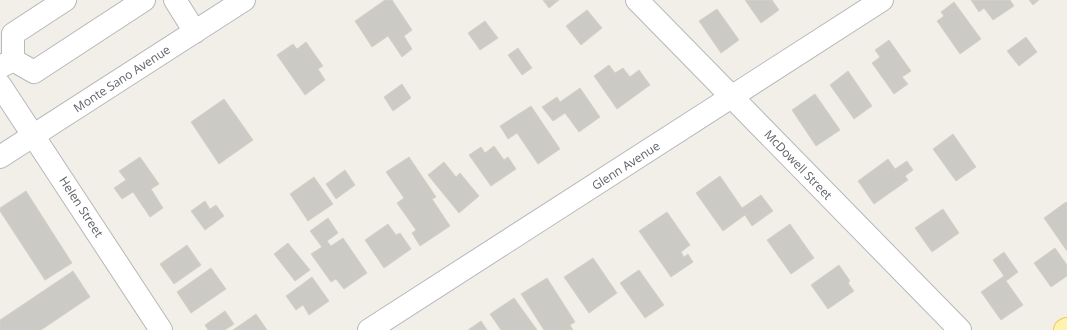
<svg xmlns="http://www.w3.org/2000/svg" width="1067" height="330" font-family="'Open Sans',sans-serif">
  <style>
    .building { fill: #cccac5; stroke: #d6d1c6 }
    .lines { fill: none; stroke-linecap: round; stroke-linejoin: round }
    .minor-casing { stroke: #b5b8bc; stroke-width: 24 }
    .major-casing { stroke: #f2c960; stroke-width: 24 }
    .minor { stroke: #fff; stroke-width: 22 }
    .major { stroke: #fff2af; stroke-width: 22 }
    .labels { text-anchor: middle; stroke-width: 3; stroke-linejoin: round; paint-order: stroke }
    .street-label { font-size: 12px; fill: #5f6368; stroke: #fff }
  </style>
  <rect width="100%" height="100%" fill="#f1efe8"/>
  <path class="building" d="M385 0H392L412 30 404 36 412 49 402 57 388 36 372 47 355 21Z
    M543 0H559L549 8Z
    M745 0H772L779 10 761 23Z
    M971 0H1010L1014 6 993 20 984 8 979 12Z
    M1029 0H1039L1033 5Z
    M954 2 981 39 960 54 937 21 944 16 941 12Z
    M717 9 739 40 721 53 699 21Z
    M587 10 602 28 581 45 566 26Z
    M485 21 498 38 480 50 468 33Z
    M1026 37 1037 52 1019 66 1007 51Z
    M889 40 911 71 902 77 908 84 894 94 872 63 880 57 875 50Z
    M306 42 323 66 318 69 325 80 305 95 277 55 293 44 297 49Z
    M518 48 532 68 522 75 508 55Z
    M609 65 615 73 623 68 630 77 639 70 650 85 617 109 594 76Z
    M848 71 872 106 854 119 830 85Z
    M402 84 411 98 393 111 384 97Z
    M580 88 600 117 579 132 565 113 553 121 542 107 557 97 560 102Z
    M815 94 840 130 816 146 792 110Z
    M224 99 253 140 219 164 191 122Z
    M531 106 560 149 538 164 517 133 508 139 500 126Z
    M953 134 976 167 956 181 933 149Z
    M494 146 504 160 508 157 516 169 491 186 469 155 481 147 485 153Z
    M140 157 159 184 151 189 163 208 150 217 133 192 122 199 114 188 126 180 119 171Z
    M409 157 436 197 432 199 450 226 420 246 412 233 416 230 397 203 404 198 386 172Z
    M888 159 895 169 907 161 913 170 905 176 908 180 874 204 858 181Z
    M444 162 456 177 460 173 479 196 459 213 428 175Z
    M345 170 355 185 336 199 326 184Z
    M720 176 742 208 761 195 773 211 752 226 745 215 723 231 696 193Z
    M314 177 333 204 308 221 290 194Z
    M26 191 72 263 45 280 0 211V208Z
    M205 201 210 209 216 205 224 216 205 230 191 211Z
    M1066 202 1067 203V251L1044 218Z
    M943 209 959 233 932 252 915 228Z
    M667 212 690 245 681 252 684 257 688 254 693 262 671 277 639 231Z
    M328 218 338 233 327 241 331 246 343 238 367 273 344 289 336 279 331 282 311 254 322 247 310 231Z
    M388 224 396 235 400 233 411 249 384 268 365 240Z
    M790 224 814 258 791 274 767 240Z
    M288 243 310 270 295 281 274 254Z
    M187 245 201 265 174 284 160 264Z
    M1055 248 1067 265V276L1051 287 1034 263Z
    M1004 252 1018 272 1006 281 1023 305 1001 320 981 292 1004 276 993 260Z
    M593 258 617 293 589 313 564 277Z
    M839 265 850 281 848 283 854 291 828 309 811 285Z
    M211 268 226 289 191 313 177 292Z
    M639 270 664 305 645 318 620 283Z
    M73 271 90 297 41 330H0V320Z
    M312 277 329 301 309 315 303 305 296 310 286 296Z
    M547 278 575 322 570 325 573 330H544L521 294Z
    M514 298 537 330H501L490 314Z
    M225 311 234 324 225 330H208L205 325Z
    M256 314 267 330H233Z
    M481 321 487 330H468Z"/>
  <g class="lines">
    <defs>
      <path id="minor" d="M175 0 195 32
        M637 0 960 330
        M13 60V34L65 0
        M0 67 13 60 34 72 144 0
        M0 85 161 330
        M0 157 244 0
        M369 330 882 0"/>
      <path id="major" d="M1065 330 1067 329"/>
    </defs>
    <use href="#minor" class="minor-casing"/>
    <use href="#major" class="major-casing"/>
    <use href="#minor" class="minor"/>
    <use href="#major" class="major"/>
  </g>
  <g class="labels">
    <g class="street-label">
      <text transform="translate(122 79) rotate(-33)" y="4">Monte Sano Avenue</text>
      <text transform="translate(798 165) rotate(46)" y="4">McDowell Street</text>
      <text transform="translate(626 166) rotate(-33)" y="4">Glenn Avenue</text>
      <text transform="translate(81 207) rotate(57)" y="4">Helen Street</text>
    </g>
  </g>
</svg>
